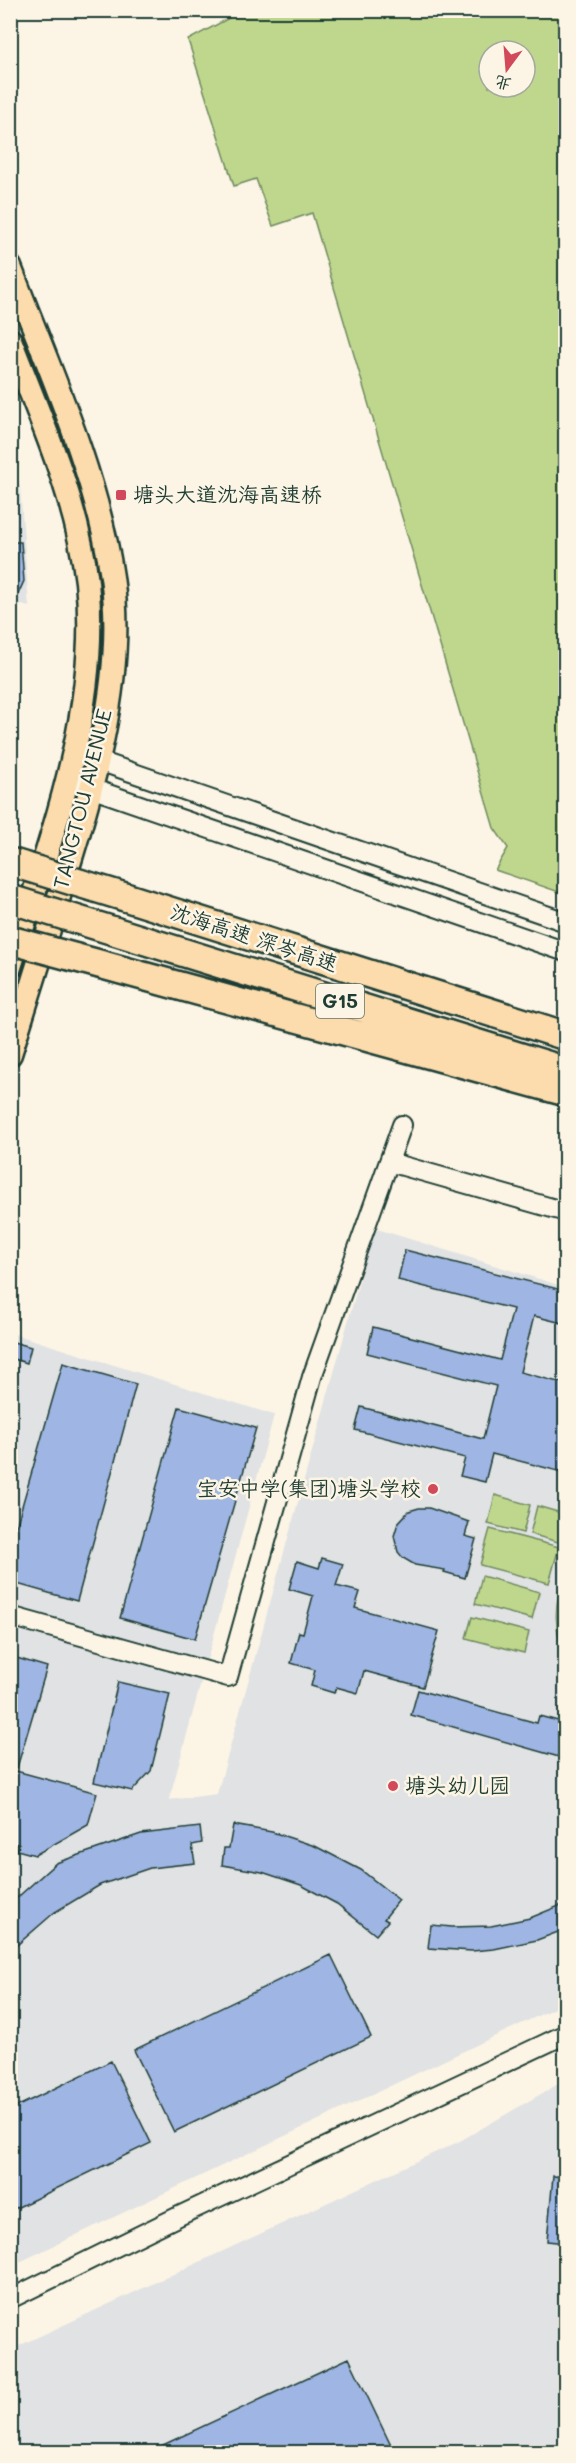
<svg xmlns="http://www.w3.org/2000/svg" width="576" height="2463" font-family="Mali,'LXGW WenKai TC',sans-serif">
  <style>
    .built { fill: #e0e2e4 }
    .green { fill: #bfd78d; stroke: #6f8a60; stroke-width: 1.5; fill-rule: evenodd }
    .building { fill: #9fb5e3; stroke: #1f3d34; stroke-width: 1.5 }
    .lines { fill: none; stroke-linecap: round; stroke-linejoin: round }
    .minor-casing { stroke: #1f3d34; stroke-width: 22 }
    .major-casing { stroke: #1f3d34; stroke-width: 27 }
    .highway-casing { stroke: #1f3d34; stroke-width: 32 }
    .minor { stroke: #fcf5e5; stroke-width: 18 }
    .major { stroke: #fcdcac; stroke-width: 22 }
    .highway { stroke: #fcdcac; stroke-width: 27 }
    .highway-bridge-casing { stroke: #1f3d34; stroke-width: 32; stroke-linecap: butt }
    .highway-bridge { stroke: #fcdcac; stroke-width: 27 }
    .poi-dot { fill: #d1495b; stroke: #fcf5e5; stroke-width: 2 }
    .labels { text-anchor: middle; stroke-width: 5; stroke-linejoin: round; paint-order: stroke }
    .shield { fill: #fcf5e5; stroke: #617469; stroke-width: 1.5 }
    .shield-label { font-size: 20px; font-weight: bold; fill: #1f3d34 }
    .poi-label { font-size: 21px; fill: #1f3d34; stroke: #fcf5e5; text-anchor: start }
    .street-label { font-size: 21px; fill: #1f3d34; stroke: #fcf5e5 }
  </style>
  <rect width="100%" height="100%" fill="#fcf5e5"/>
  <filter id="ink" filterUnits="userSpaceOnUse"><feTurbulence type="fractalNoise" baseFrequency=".0167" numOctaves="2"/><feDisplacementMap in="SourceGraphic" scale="12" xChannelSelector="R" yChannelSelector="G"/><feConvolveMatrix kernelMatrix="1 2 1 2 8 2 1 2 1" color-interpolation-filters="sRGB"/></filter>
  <g filter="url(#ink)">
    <path class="built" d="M10 469 20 486 29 607 11 602Z
      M374 1228 565 1287V2003L11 2266V1333L274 1415 169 1800 217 1794Z
      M565 2080V2452H11L10 2350 460 2141Z"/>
    <path class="green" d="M242 11H565V894L495 870 508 848 494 828 312 213 273 226 256 179 234 186 188 40ZM489 51H525V87H489Z
      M495 1495 530 1505 523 1533 488 1524Z
      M537 1506 565 1514V1544L530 1534Z
      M490 1529 559 1547 549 1583 480 1565Z
      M482 1576 539 1592 532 1619 475 1604Z
      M565 1576V1660C555 1629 552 1606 565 1576Z
      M472 1617 529 1632 524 1653 466 1638Z"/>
    <path class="building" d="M10 542H21L24 581 10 612Z
      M405 1250 566 1291V1324L534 1316 520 1372 566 1384V1473L492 1454 485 1482 460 1476 465 1458 355 1430 361 1407 483 1439 496 1386 367 1353 373 1327 500 1360 513 1309 398 1280Z
      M10 1341 31 1347 27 1363 10 1358Z
      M63 1363 136 1384 77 1601 10 1582V1548Z
      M179 1407 256 1428 195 1639 120 1618Z
      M419 1508H429L469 1522 465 1536 476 1539 465 1578 444 1572 445 1570 415 1565 403 1558 398 1552 394 1536 398 1523 409 1511Z
      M322 1558 343 1564 336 1586 360 1592 355 1608 439 1631 423 1687 364 1671 358 1693 336 1687 334 1693 311 1686 315 1670 291 1663 299 1632 303 1633 313 1596 289 1589 297 1561 319 1568Z
      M10 1656 47 1667 16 1771 97 1793 88 1825 35 1855 17 1850 19 1844 10 1843Z
      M118 1682 170 1694 151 1771 132 1791 94 1782Z
      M418 1690 537 1723 539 1716 566 1723V1733L559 1757 411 1715Z
      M233 1825 272 1832 315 1846 361 1870 399 1900 384 1919 388 1921 376 1935 337 1904 301 1885 262 1872 222 1865 224 1848H229Z
      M200 1827 202 1843 192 1845 195 1863 150 1868 100 1885 55 1912 10 1951V1904L56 1863 141 1834Z
      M566 1903V1929L537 1940 494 1949 472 1951 428 1948 431 1925 452 1927 491 1926 530 1918Z
      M331 1955 371 2037 174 2132 134 2050Z
      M111 2061 151 2143 10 2211V2110Z
      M553 2176 566 2177V2243L547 2241Z
      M349 2358 394 2452H148Z"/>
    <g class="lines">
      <defs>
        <path id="minor" d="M73 752 566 922
          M79 784 566 952
          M389 1162 566 1212
          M10 1616 228 1677 312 1377 402 1125
          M10 2299 181 2215 566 2034"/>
        <path id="major" d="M10 267C48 366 97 473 112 577 127 678 90 798 60 893 44 947 27 1000 10 1054
          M10 340C40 418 77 498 87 582 101 710 48 846 10 967"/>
        <path id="highway" d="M125 897 566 1036
          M114 931 566 1071
          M103 965 566 1092"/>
      </defs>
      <use href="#minor" class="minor-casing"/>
      <use href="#major" class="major-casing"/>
      <use href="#highway" class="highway-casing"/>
      <use href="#minor" class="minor"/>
      <use href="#major" class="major"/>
      <use href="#highway" class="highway"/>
      <defs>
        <path id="highway-bridge" d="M10 862 125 897
          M10 899 114 931
          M10 940 103 965"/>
      </defs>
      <use href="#highway-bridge" class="highway-bridge-casing"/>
      <use href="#highway-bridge" class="highway-bridge"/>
    </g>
  </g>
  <g class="poi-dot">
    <rect x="115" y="489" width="12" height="12" rx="3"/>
    <circle cx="433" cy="1489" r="6"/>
    <circle cx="393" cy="1786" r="6"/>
  </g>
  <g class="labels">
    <rect class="shield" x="316" y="984" width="48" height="34" rx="4.5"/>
    <g class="shield-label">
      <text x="340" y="1008">G15</text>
    </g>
    <g class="poi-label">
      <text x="133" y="502">塘头大道沈海高速桥</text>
      <text x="421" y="1496" text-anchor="end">宝安中学(集团)塘头学校</text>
      <text x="405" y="1793">塘头幼儿园</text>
    </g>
    <g class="street-label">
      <text transform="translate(83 799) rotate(-76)" y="7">TANGTOU AVENUE</text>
      <text transform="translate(254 938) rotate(18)" y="7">沈海高速 深岑高速</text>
    </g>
  </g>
  <rect width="576" height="2463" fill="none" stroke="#fcf5e5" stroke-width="36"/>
  <rect x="18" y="18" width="540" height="2427" fill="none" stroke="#1f3d34" stroke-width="2" filter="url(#ink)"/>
  <g transform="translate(507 69) rotate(196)"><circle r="28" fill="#fcf5e5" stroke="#a4ab9e" stroke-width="1.5"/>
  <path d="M0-4.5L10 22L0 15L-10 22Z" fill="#d1495b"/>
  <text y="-9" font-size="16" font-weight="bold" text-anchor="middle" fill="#1f3d34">北</text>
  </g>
</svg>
